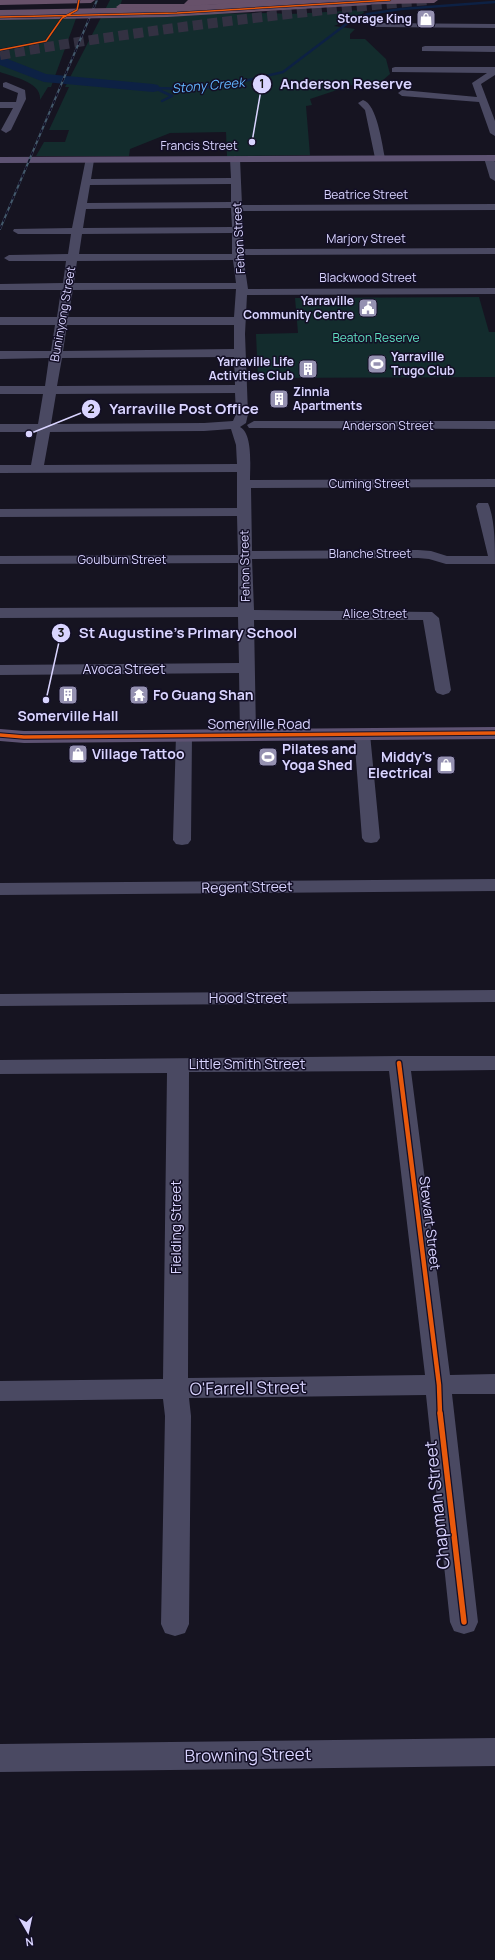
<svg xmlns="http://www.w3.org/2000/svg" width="495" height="1960" font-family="Manrope,sans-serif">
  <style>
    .green { fill: #132c2d }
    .water { fill: #0d2144 }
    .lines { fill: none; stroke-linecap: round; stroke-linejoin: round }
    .stream { stroke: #0d2144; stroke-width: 2.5 }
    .river { fill: #0d2144; fill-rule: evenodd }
    .highway-tunnel { stroke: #333142; stroke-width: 10; stroke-dasharray: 10 5; stroke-linecap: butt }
    .minor { fill: #4a4962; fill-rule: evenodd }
    .major { fill: #5e5373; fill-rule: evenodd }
    .highway { fill: #67516a; fill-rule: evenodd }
    .rail-casing { stroke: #43596b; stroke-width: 2 }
    .rail { stroke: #130f26; stroke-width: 1.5; stroke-dasharray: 4; stroke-linecap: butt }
    .highway-bridge { stroke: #67516a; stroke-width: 10 }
    .cycleway-far3-casing { stroke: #130f26; stroke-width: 2.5 }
    .cycleway-far2-casing { stroke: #130f26; stroke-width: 5.5 }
    .cycleway-far1-casing { stroke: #130f26; stroke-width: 7 }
    .cycleway-casing { stroke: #130f26; stroke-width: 8 }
    .cycleway-far3 { stroke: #e8590c; stroke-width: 1.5 }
    .cycleway-far2 { stroke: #e8590c; stroke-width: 3.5 }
    .cycleway-far1 { stroke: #e8590c; stroke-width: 4.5 }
    .cycleway { stroke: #e8590c; stroke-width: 5.5 }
    .labels { text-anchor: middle; stroke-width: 3; stroke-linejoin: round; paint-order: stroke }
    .far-poi-label { font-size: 12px; font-weight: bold; fill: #d9d4ff; stroke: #130f26; text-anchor: end }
    .far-street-label { font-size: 12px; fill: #d9d4ff; stroke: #130f26 }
    .far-park-label { font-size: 12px; fill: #5fe0c0; stroke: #130f26 }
    .far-water-label { font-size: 13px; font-style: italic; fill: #62b6ff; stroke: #130f26 }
    .street-label { font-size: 14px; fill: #d9d4ff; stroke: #130f26 }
    .poi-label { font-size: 14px; font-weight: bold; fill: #d9d4ff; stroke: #130f26; text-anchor: start }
    .near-street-label { font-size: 17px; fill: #d9d4ff; stroke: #130f26 }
    .leader { fill: none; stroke: #d9d4ff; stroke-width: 1.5 }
    .callout-dot { fill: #d9d4ff; stroke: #130f26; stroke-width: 1.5 }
    .mark-label { font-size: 12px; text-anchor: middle; font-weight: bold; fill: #111 }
    .callout-label { font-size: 15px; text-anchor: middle; font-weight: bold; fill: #d9d4ff; stroke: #130f26; stroke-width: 3; stroke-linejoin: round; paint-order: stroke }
  </style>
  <rect width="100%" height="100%" fill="#161421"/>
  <path class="green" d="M110 0H122L119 9 202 14 269 13 290 14 363 10 364 13 334 26 355 29 350 34V39H365L386 59 390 74 382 81 358 83 310 99 312 105 306 106 310 155 227 156 226 132 170 133 130 149 129 156H36L44 142H65L69 130H49L69 87H65Z
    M0 13H78L51 87H48L40 100C42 82 13 77 0 72Z
    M479 297 489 332H495V377L258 378 256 334 298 333 295 298Z"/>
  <path class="water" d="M0 56 35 73 59 78 57 82C37 78 19 72 0 64Z"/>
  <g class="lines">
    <path class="stream" d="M153 88 188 89 223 86 283 72 349 22 368 14 401 9 495 2
      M159 90 172 96 162 101"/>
    <path class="river" d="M0 56 46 74 153 84 158 85 160 88 158 91 153 92 44 82 0 65Z"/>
    <path class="highway-tunnel" d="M0 55C142 30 284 13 428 0"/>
    <path class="minor" d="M374 23 495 24V28L377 27H374Z
      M425 46H495V52L422 51V47Z
      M395 67H495V75L481 84 495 121V136L490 133 479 102 402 96 398 93 402 90 477 97 472 83 487 73 392 72V68Z
      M6 82 25 90 26 99 11 130 6 133 1 130 13 108H0V102H16L18 93 3 87V83Z
      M363 100C377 104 382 144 385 158L383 160 380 161 375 158 365 110 358 103Z
      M489 155 492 156 495 162V181L490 178 484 158Z
      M235 156 240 159 242 205 495 204V210L242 211 243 249 495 248V254L243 255 248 289 495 288V294L247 295 245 334 248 414 246 423 240 427C253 434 250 466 250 480L495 479V487L251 488 252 551 418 550 431 551 447 556H488L476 506 478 503H488C495 519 495 546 495 564H446L429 559 418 558 252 559 254 610 432 612 439 618 451 690 449 693 443 695 437 693 435 690 423 620H254L256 734 254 738 248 739 242 738 240 734 239 673 0 675V665L239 663 238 617 0 618V608L238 607V563L0 564V556L238 555 237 516 0 517V509L237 508V472L0 473V465H31L37 432H0V424H38L43 394H0V386H45L49 358 0 359V351H51L55 325H0V317H57L61 290H0V284L63 283 66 261H9L4 258 9 255 68 254 71 234H18L13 231 14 229 72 228 86 158 89 157 94 160 91 179 231 178 230 159ZM231 184V202L87 203 90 185ZM231 208 232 227 83 228 86 209ZM232 233V254H79L82 234ZM233 260 236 283H74L77 261ZM236 289 234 317H68L73 290ZM67 325H234V349L63 351ZM234 357 235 385 57 386 62 358ZM235 393 236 414 233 421 204 423 51 424 56 394ZM231 429 236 445 237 464 44 465 50 432 204 431Z
      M254 421H495V429L249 428 247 425Z
      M362 729 368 730 370 734 380 838 377 842 371 843 365 842 362 838 354 734 356 730Z
      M184 730 190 731 192 735 191 840 188 844 182 845 176 844 173 840 176 735 178 731Z
      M495 879V891L0 895V883Z
      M495 990V1002L0 1006V994Z
      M399 1056H495V1070L411 1071 450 1375 495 1374V1394H452L478 1622 474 1631 464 1634 454 1631 450 1622 426 1395 189 1398 191 1416 189 1624 185 1633 175 1636 165 1633 161 1624 165 1416 163 1399 0 1401V1381L163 1379 167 1073 0 1074V1060ZM389 1071 425 1375 188 1378 189 1072Z
      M495 1738V1766L0 1772V1744Z"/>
    <path class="major" d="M495 155V161L0 163V157Z
      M495 727V739L24 743 0 741V729L24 731Z"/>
    <path class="highway" d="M0 0H95L91 3 0 5Z
      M188 0H293L289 3 207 5 206 8 203 9 120 10 116 7 120 4H184Z
      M343 0H438L434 3 340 5V1Z"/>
    <defs>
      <path id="rail" d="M0 229 97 0"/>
    </defs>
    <use href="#rail" class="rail-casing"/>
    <use href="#rail" class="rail"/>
    <path class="highway-bridge" d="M0 15 167 12 369 0"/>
    <defs>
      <path id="cycleway-far3" d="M0 17 177 13 390 0
        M0 50 46 41 62 18 77 10 79 0"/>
      <path id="cycleway-far2" d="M0 735 24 737 495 733"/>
      <path id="cycleway-far1" d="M399 1063 439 1385 440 1414"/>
      <path id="cycleway" d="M440 1413 464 1622"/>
    </defs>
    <use href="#cycleway-far3" class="cycleway-far3-casing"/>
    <use href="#cycleway-far2" class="cycleway-far2-casing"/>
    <use href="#cycleway-far1" class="cycleway-far1-casing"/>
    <use href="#cycleway" class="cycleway-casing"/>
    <use href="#cycleway-far3" class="cycleway-far3"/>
    <use href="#cycleway-far2" class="cycleway-far2"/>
    <use href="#cycleway-far1" class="cycleway-far1"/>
    <use href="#cycleway" class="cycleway"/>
  </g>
  <defs>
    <symbol id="shop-square" viewBox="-11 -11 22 22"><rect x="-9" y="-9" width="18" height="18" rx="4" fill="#9591b1" stroke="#130f26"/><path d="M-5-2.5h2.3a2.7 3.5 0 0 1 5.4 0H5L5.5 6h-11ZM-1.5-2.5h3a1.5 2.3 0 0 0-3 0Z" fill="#fff"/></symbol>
    <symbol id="civic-square" viewBox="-11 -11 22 22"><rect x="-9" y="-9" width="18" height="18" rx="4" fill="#9591b1" stroke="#130f26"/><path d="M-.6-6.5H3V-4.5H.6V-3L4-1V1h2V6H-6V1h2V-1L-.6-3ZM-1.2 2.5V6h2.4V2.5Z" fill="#fff"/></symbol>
    <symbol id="stadium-square" viewBox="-11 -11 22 22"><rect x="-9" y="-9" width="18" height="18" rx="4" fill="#9591b1" stroke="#130f26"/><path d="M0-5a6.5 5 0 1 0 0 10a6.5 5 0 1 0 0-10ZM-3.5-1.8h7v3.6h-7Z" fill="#fff"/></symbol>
    <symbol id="building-square" viewBox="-11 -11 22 22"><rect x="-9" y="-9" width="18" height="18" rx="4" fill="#9591b1" stroke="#130f26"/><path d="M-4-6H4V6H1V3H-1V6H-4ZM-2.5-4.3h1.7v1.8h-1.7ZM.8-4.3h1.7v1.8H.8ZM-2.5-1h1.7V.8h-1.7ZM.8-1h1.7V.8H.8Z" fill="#fff"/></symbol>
    <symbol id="temple-square" viewBox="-11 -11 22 22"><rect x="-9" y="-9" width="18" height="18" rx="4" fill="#9591b1" stroke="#130f26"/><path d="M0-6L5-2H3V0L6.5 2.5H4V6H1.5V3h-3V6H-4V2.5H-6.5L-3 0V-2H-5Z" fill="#fff"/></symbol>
  </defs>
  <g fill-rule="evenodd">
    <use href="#shop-square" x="415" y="8" width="22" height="22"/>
    <use href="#civic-square" x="357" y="297" width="22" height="22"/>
    <use href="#stadium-square" x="366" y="353" width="22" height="22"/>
    <use href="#building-square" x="297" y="358" width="22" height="22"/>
    <use href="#building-square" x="268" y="388" width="22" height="22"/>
    <use href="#building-square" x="57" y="684" width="22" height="22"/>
    <use href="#temple-square" x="128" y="684" width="22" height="22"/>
    <use href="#shop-square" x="67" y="743" width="22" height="22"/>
    <use href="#stadium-square" x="257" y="746" width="22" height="22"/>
    <use href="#shop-square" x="435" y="754" width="22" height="22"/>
  </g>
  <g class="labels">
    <g class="far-poi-label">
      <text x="412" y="23">Storage King</text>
      <text x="354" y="305">Yarraville<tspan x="354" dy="14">Community Centre</tspan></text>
      <text x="391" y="361" text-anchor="start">Yarraville<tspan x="391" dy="14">Trugo Club</tspan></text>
      <text x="294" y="366">Yarraville Life<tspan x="294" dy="14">Activities Club</tspan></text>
      <text x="293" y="396" text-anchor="start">Zinnia<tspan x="293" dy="14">Apartments</tspan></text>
    </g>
    <g class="far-street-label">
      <text x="199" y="150">Francis Street</text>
      <text x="366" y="199">Beatrice Street</text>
      <text transform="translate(239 238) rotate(-93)" y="4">Fehon Street</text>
      <text x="366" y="243">Marjory Street</text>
      <text x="368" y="282">Blackwood Street</text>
      <text transform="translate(63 314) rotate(-80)" y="4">Buninyong Street</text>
      <text x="388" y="430">Anderson Street</text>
      <text x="369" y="488">Cuming Street</text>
      <text x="370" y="558">Blanche Street</text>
      <text x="122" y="564">Goulburn Street</text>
      <text transform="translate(245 566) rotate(-91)" y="4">Fehon Street</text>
      <text x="375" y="618">Alice Street</text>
    </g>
    <g class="far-park-label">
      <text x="376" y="342">Beaton Reserve</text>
    </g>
    <g class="far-water-label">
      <text transform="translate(208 85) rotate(-5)" y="5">Stony Creek</text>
    </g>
    <g class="street-label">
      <text x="124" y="674">Avoca Street</text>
      <text x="259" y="729">Somerville Road</text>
      <text transform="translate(247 887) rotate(-1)" y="5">Regent Street</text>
      <text x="248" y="1003">Hood Street</text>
      <text x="247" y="1069">Little Smith Street</text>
      <text transform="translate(430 1223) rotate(83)" y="5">Stewart Street</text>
      <text transform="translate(176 1227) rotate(-90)" y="5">Fielding Street</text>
    </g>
    <g class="poi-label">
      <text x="153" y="700">Fo Guang Shan</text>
      <text x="68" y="721" text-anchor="middle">Somerville Hall</text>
      <text x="282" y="754">Pilates and<tspan x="282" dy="16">Yoga Shed</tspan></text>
      <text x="92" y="759">Village Tattoo</text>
      <text x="432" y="762" text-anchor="end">Middy's<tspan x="432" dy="16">Electrical</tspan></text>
    </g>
    <g class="near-street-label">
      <text transform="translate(248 1388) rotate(-1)" y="6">O'Farrell Street</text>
      <text transform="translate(437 1505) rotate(-96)" y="6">Chapman Street</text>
      <text transform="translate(248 1755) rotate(-1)" y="6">Browning Street</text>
    </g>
  </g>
  <path class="leader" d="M252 142L262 84M29 434L91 409M46 700L61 633"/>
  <g class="callout-dot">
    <circle cx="252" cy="142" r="4"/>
    <circle cx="29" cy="434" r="4"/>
    <circle cx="46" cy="700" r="4"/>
    <circle cx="262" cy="84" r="10"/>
    <circle cx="91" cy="409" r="10"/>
    <circle cx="61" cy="633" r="10"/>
  </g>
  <g class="mark-label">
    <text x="262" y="88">1</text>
    <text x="91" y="413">2</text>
    <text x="61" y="637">3</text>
  </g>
  <g class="callout-label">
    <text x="346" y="89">Anderson Reserve</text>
    <text x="184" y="414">Yarraville Post Office</text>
    <text x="188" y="638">St Augustine's Primary School</text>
  </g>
  <g transform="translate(28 1932) rotate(171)" stroke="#130f26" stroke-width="3" paint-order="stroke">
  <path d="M0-3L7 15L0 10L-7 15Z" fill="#d9d4ff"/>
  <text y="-6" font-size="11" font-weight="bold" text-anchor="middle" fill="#d9d4ff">N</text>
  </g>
</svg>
